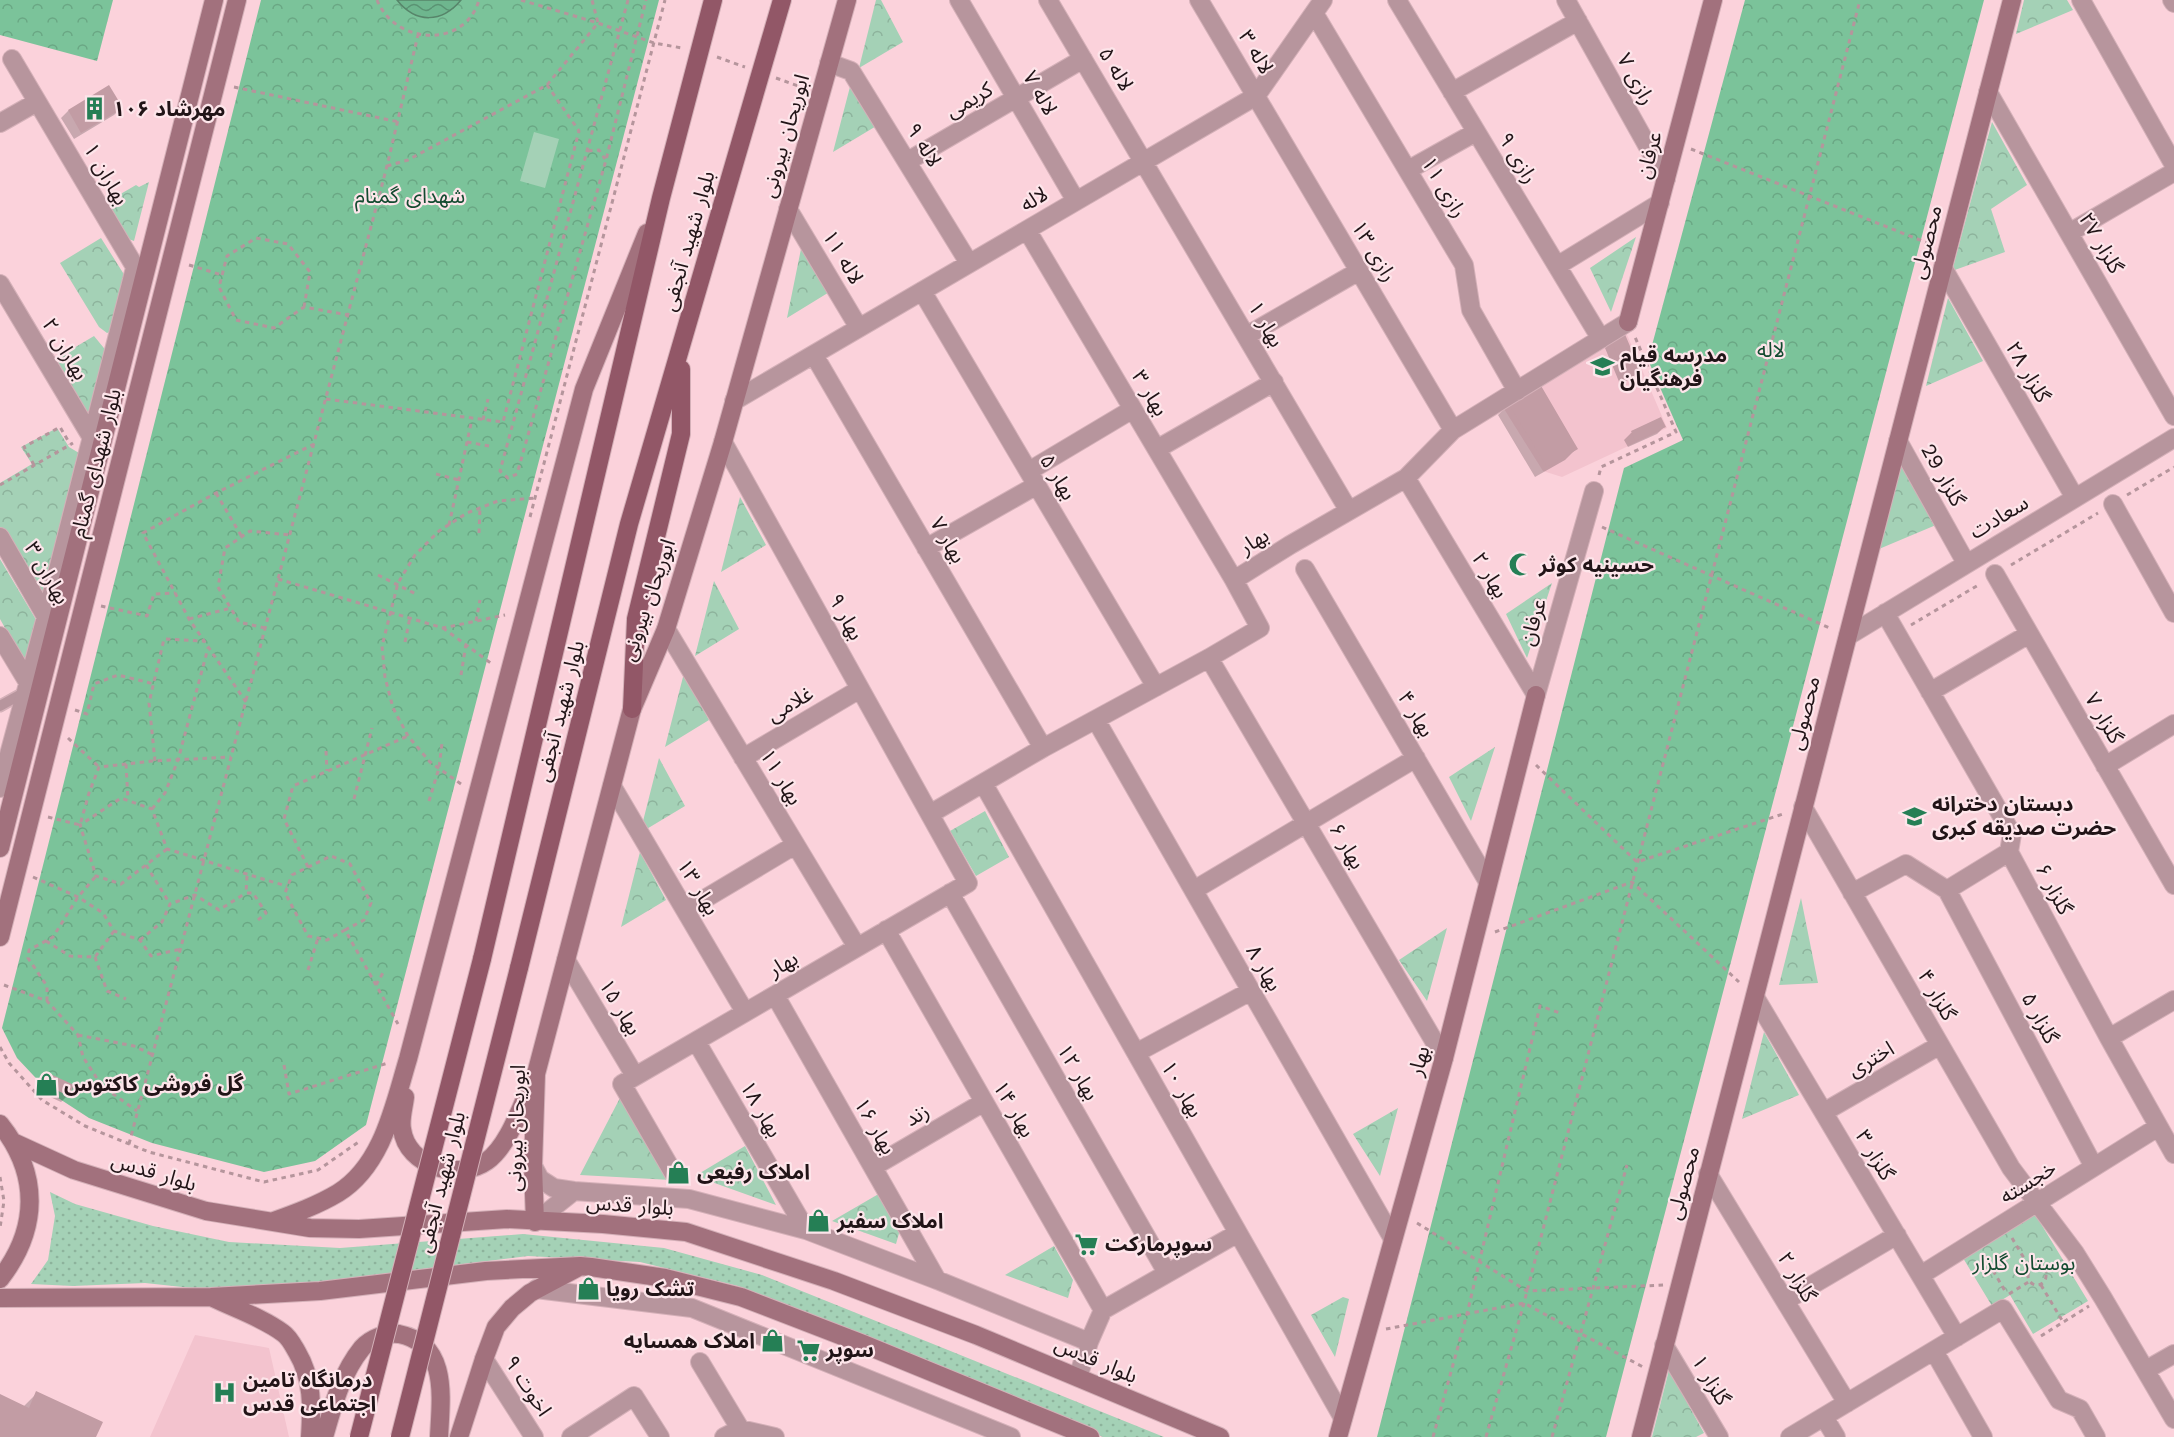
<svg xmlns="http://www.w3.org/2000/svg" width="2174" height="1437" font-family="'Work Sans','Noto Sans Arabic',sans-serif">
  <style>
    .built { fill: #f3c3ce }
    .grass { fill: url(#grass-dots) }
    .forest { fill: url(#forest-crowns) }
    .park { fill: url(#park-crowns) }
    .pitch { fill: #a4d1b6 }
    .water { fill: url(#water-waves); stroke: #57856a; stroke-width: 1.5 }
    .shadow { fill: #0003 }
    .building { fill: #c29ca4 }
    .lines { fill: none; stroke-linecap: round; stroke-linejoin: round }
    .lane-casing { stroke: #d4b0b8; stroke-width: 13 }
    .street-casing { stroke: #d4b0b8; stroke-width: 20 }
    .secondary-casing { stroke: #d4b0b8; stroke-width: 20 }
    .primary-casing { stroke: #d4b0b8; stroke-width: 20 }
    .path { stroke: #b5959c; stroke-width: 3; stroke-dasharray: 4.5 4.5; stroke-linecap: butt }
    .lane { stroke: #b7959d; stroke-width: 10 }
    .street { stroke: #b7959d; stroke-width: 18 }
    .secondary { stroke: #a2717d; stroke-width: 18 }
    .primary { stroke: #925767; stroke-width: 18 }
    .primary-bridge-casing { stroke: #d4b0b8; stroke-width: 20; stroke-linecap: butt }
    .primary-bridge { stroke: #925767; stroke-width: 18 }
    .labels { text-anchor: middle; stroke-width: 4.5; stroke-linejoin: round; paint-order: stroke }
    .street-label { font-size: 21px; fill: #211417; stroke: #fde5ea }
    .poi-label { font-size: 21px; font-weight: bold; fill: #211417; stroke: #fde5ea; text-anchor: start }
    .park-label { font-size: 21px; fill: #134b30; stroke: #fde5ea }
  </style>
  <defs>
    <pattern id="grass-dots" width="8" height="8" patternUnits="userSpaceOnUse" patternTransform="scale(1.5)"><rect width="8" height="8" fill="#a4d1b6"/><path d="M2 2h.1M6 6h.1" fill="none" stroke="#8db39c" stroke-width="1.8" stroke-linecap="round"/></pattern>
    <pattern id="forest-crowns" width="20" height="18" patternUnits="userSpaceOnUse" patternTransform="scale(1.5)"><rect width="20" height="18" fill="#7bc39a"/><path d="M2 6a3 3 0 1 1 6 0M12 15a3 3 0 1 1 6 0" fill="none" stroke="#6aa784"/></pattern>
    <pattern id="park-crowns" width="20" height="18" patternUnits="userSpaceOnUse" patternTransform="scale(1.5)"><rect width="20" height="18" fill="#a4d1b6"/><path d="M2 6a3 3 0 1 1 6 0M12 15a3 3 0 1 1 6 0" fill="none" stroke="#8db39c"/></pattern>
    <pattern id="water-waves" width="16" height="10" patternUnits="userSpaceOnUse" patternTransform="scale(1.5)"><rect width="16" height="10" fill="#6eb68e"/><path d="M0 5q4-4 8 0t8 0" fill="none" stroke="#5a9373"/></pattern>
  </defs>
  <rect width="100%" height="100%" fill="#fbd2db"/>
  <path class="built" d="M1625 330 1667 428 1562 477 1543 471 1501 404Z
    M195 1335 269 1348 289 1437H150Z"/>
  <path class="grass" d="M50 1192 75 1204 153 1226 229 1242 340 1248 523 1234 664 1248 762 1275 1164 1437H1103L738 1286 640 1262 528 1256 317 1282 201 1289 145 1283 73 1286 31 1284 48 1260 55 1216Z"/>
  <path class="forest" d="M0 0H113L97 61 0 35Z
    M261 0H659L366 1125 315 1161 264 1172 152 1143 89 1118 49 1092 17 1058 2 1028Z
    M1745 0H1984L1606 1437H1377L1624 468 1683 440 1648 360Z"/>
  <path class="park" d="M876 0H881L903 42 859 68Z
    M2024 0H2067L2073 10 2016 34Z
    M851 83 878 125 833 152Z
    M1992 122 2027 185 1991 209 2005 252 1952 271Z
    M149 182 134 241 126 238 105 203 136 185 139 187Z
    M1636 237 1611 312 1590 268Z
    M101 238 125 276 112 331 107 333 99 327 60 263Z
    M802 244 831 291 787 318Z
    M1948 298 1983 361 1926 386Z
    M94 336 108 353 91 415 85 419 52 361Z
    M57 428 69 447 79 453 41 601 0 533V483L32 464 21 447Z
    M1901 462 1936 525 1879 549Z
    M740 497 766 545 721 572Z
    M0 559 38 623 27 660H23L0 619Z
    M714 581 739 629 695 656Z
    M1552 583 1527 658 1506 614Z
    M684 673 709 720 665 747Z
    M1495 747 1471 821 1449 777Z
    M659 758 685 806 640 833Z
    M985 811 1009 857 976 876 950 831Z
    M640 852 666 900 621 927Z
    M1801 898 1818 983 1779 985Z
    M1447 928 1427 1001 1399 960Z
    M1764 1032 1799 1095 1742 1119Z
    M621 1096 671 1180 580 1175Z
    M1398 1108 1380 1176 1353 1134Z
    M745 1146 776 1205 695 1176Z
    M882 1192 901 1226 896 1244 832 1221Z
    M2035 1214 2088 1301 2033 1334 2010 1295 1992 1306 1963 1258Z
    M1054 1246 1073 1280 1068 1298 1005 1275Z
    M1343 1297 1349 1299 1335 1357 1311 1315Z
    M1669 1370 1704 1433 1696 1437H1652Z"/>
  <path class="pitch" d="M534 132 559 139 545 188 520 181Z"/>
  <path class="water" d="M397 0H461C442 23 416 24 397 0Z"/>
  <path class="shadow" d="M109 87 121 108 114 115 74 139 61 118 68 111Z
    M1612 341 1639 371 1632 378 1620 384 1605 348Z
    M1509 404 1576 449 1565 460 1535 477 1498 415Z
    M1660 419 1664 427 1657 434 1628 447 1624 440 1631 433Z
    M46 1074 68 1095 61 1102 35 1090 39 1081Z
    M37 1393 94 1437H0V1396L23 1407Z"/>
  <path class="building" d="M109 85 123 108 81 133 68 110Z
    M1624 332 1641 372 1627 378 1611 340Z
    M1540 384 1578 449 1547 467 1508 403Z
    M1661 417 1666 427 1635 441 1631 431Z
    M46 1072 74 1085 69 1096 41 1083Z
    M36 1391 103 1422 96 1437H0V1394L29 1408Z"/>
  <g class="lines">
    <defs>
      <path id="lane" d="M0 706 27 691"/>
      <path id="street" d="M959 0 1076 201
        M1048 0 1349 511
        M1199 0 1453 430
        M1397 0 1601 339
        M1566 0 1666 179
        M2081 0 2174 165
        M2172 0 2174 3
        M1314 13 1464 265 1471 310 1517 391
        M12 59 141 277
        M829 63 851 71 969 263
        M1452 92 1578 21
        M1988 92 2174 416
        M0 123 37 102
        M908 161 1083 59
        M1408 170 1476 132
        M788 209 859 328
        M1027 230 1234 580
        M2069 233 2174 172
        M1557 266 1660 203
        M1943 268 2075 498
        M0 284 92 438
        M922 291 1156 687
        M1246 336 1359 271
        M814 355 1043 748
        M734 401 1256 96 1323 0
        M1898 441 1966 563
        M1157 449 1274 382
        M1029 471 1133 409
        M1406 478 1536 695
        M2113 504 2174 613
        M0 537 49 622
        M926 548 1037 485
        M1305 569 1488 882
        M1995 574 2174 885
        M1885 613 2012 834 2009 852 2109 1038 2174 1154
        M666 629 857 947
        M0 636 29 684
        M1848 636 2174 438
        M1209 658 1444 1058
        M1930 692 2029 634
        M1536 695 1594 491
        M1096 720 1393 1239
        M743 758 860 689
        M2105 766 2174 724
        M983 783 1343 1418
        M612 786 745 1012
        M0 788 46 617 135 268
        M1803 807 2011 1168 2075 1253 2103 1298 2174 1419
        M930 814 1043 748 1209 658 1260 628 1234 580 1290 545 1406 478 1453 430 1628 322
        M1194 890 1416 758
        M1947 890 2009 852
        M950 893 1167 1273
        M1852 893 1906 864 1947 890 2094 1167
        M686 910 795 845
        M886 930 1103 1310
        M566 960 635 1076
        M775 995 937 1280
        M1755 997 1957 1337
        M2109 1038 2174 1000
        M696 1041 806 1230
        M1136 1053 1251 991
        M1824 1112 1940 1045
        M533 1166 540 1179 554 1188 574 1191 689 1199 806 1230 937 1280 1089 1342
        M873 1167 984 1102
        M674 1174 622 1084 968 883 723 442
        M1708 1174 1847 1403
        M535 1222 574 1191
        M1921 1275 2158 1127
        M536 1289 692 1308 1011 1437
        M1785 1301 1897 1235
        M1103 1310 1238 1233
        M1664 1345 1719 1437
        M1934 1351 1983 1437
        M484 1359 534 1437
        M700 1362 745 1437
        M2146 1370 2174 1354
        M1078 1377 1089 1342 1103 1310
        M1824 1417 1836 1437
        M571 1437 634 1396 660 1437
        M724 1437 740 1429 775 1437
        M1790 1437 2003 1309 2059 1400 2080 1409 2096 1437"/>
      <path id="secondary" d="M1628 322 1713 0
        M0 848 214 0
        M0 937 237 0
        M405 1097C404 1107 400 1119 402 1129 407 1167 459 1181 487 1161 509 1145 521 1106 533 1081
        M0 1124C40 1174 39 1229 0 1279
        M13 1142 74 1170 206 1211 310 1228 359 1229 507 1219 603 1224 686 1232 834 1281 976 1335 1220 1437
        M274 1221C296 1213 318 1205 338 1193 383 1165 394 1105 408 1059L584 389 647 233
        M535 1222 533 1166 536 1074 632 709 666 629 723 442 847 0
        M0 1298 211 1297 320 1291 486 1271 580 1266 591 1267 665 1278 741 1297 863 1344 1090 1437
        M213 1298C236 1309 263 1318 283 1333 289 1337 293 1345 297 1352 313 1379 312 1407 310 1437
        M324 1437C333 1406 341 1374 362 1348 370 1339 386 1332 399 1334 449 1344 441 1397 439 1437
        M459 1437 484 1359 496 1327 512 1308 530 1293 577 1268
        M1338 1437 1444 1058 1536 695
        M1641 1437 2012 0"/>
      <path id="primary" d="M632 709 636 619 681 434V369
        M482 959 661 198 713 0
        M519 968 629 524 782 0"/>
    </defs>
    <use href="#lane" class="lane-casing"/>
    <use href="#street" class="street-casing"/>
    <use href="#secondary" class="secondary-casing"/>
    <use href="#primary" class="primary-casing"/>
    <path class="path" d="M377 0C395 45 465 49 479 0
      M521 0 598 23 654 43 682 48
      M628 0 500 471 508 478 517 474 606 160 646 0
      M717 57 745 67
      M776 78 804 88
      M234 87 399 122
      M1691 149 1930 244
      M588 151 599 150 605 159
      M387 166 408 160 547 85 598 23 592 0
      M189 265 222 275
      M304 307 310 272 288 244 256 238 227 256 219 287 236 320 274 328 304 307 348 315
      M326 399 503 422 579 131 547 85
      M483 420 488 399
      M467 442 489 446
      M34 465 24 447 60 427 70 444
      M436 474 459 480
      M1599 475 1601 467 1676 432 1635 337
      M0 485 73 443
      M216 493 242 537
      M2127 495 2174 467
      M530 517 665 0
      M449 525 472 419
      M1602 527 1832 629
      M479 533 480 508
      M2011 565 2098 513
      M378 575 418 595
      M278 579 443 628 505 615
      M101 606 147 616 154 594 175 593
      M189 619 231 608
      M476 621 480 600
      M1911 625 1980 584
      M265 628 239 622 218 587 225 548 250 531 290 535
      M443 628 492 664
      M405 642 410 617
      M461 675 466 644
      M246 702 189 619 143 533 216 493 314 444
      M75 710 87 714 94 684 118 675 154 684
      M68 738 99 767
      M326 751 327 771
      M155 761 149 703 164 639 204 641
      M126 764 128 800
      M1536 765 1637 862 1783 814
      M461 784 430 762 408 736 393 708 385 677 382 646 398 583 415 555 439 531 467 513 498 501 535 498
      M354 799 372 728
      M429 801 439 768 442 743
      M152 809 165 793 178 760 208 648
      M48 817 80 825 89 793 99 767 152 761 231 757
      M167 849 121 884 96 876 80 825 121 798 152 809 167 849C208 861 247 875 287 886
      M146 865 170 904
      M308 867 284 819 293 786 408 736
      M247 876 246 893H253L266 913 258 920
      M33 877 78 897 103 913 114 931 140 940 151 956 181 949
      M345 930 364 920 371 903 350 864 331 856 292 875 285 893 308 936 327 940 345 930 398 1024
      M1495 932 1632 882 1739 982
      M140 940 162 922 170 904 195 895 219 910 246 893
      M46 941 70 956 95 957 114 931
      M95 957 107 991 126 999
      M308 970 318 938
      M4 985 47 1001 78 1035 83 1057 102 1086 137 1111
      M376 985 384 971
      M47 1001V986L28 958 29 950 53 937 78 897 96 876
      M78 1035 134 1046 153 1055
      M0 1047 9 1063 42 1100 85 1126 149 1152 264 1182 318 1170 360 1141
      M284 1065 289 1094 388 1063
      M129 1144 387 166 418 35
      M0 1177 4 1201 0 1228
      M1417 1223 1527 1291 1664 1285
      M2012 1238 2031 1270
      M1984 1255 2005 1291
      M2028 1276a9 9 0 1 1 18 0a9 9 0 1 1-18 0Z
      M2045 1272 2061 1262
      M2041 1285 2063 1322
      M2009 1294 2030 1281
      M1386 1329 1524 1303 1643 1367
      M2041 1336 2089 1306
      M1433 1437 1467 1314 1540 1006 1560 1013
      M1486 1437 1524 1303 1860 0
      M1552 1437 1627 1165"/>
    <use href="#lane" class="lane"/>
    <use href="#street" class="street"/>
    <use href="#secondary" class="secondary"/>
    <use href="#primary" class="primary"/>
    <defs>
      <path id="primary-bridge" d="M359 1437 482 959
        M400 1437 519 968"/>
    </defs>
    <use href="#primary-bridge" class="primary-bridge-casing"/>
    <use href="#primary-bridge" class="primary-bridge"/>
  </g>
  <defs>
    <symbol id="building-bare" viewBox="-9 -9 18 18"><path d="M-4-6H4V6H1V3H-1V6H-4ZM-2.5-4.3h1.7v1.8h-1.7ZM.8-4.3h1.7v1.8H.8ZM-2.5-1h1.7V.8h-1.7ZM.8-1h1.7V.8H.8Z" fill="#257f55" stroke="#fde5ea" stroke-width="2.5" paint-order="stroke"/></symbol>
    <symbol id="school-bare" viewBox="-9 -9 18 18"><path d="M0-5L7-2L0 1L-7-2ZM-4 1L0 2.5L4 1V4Q0 6-4 4Z" fill="#257f55" stroke="#fde5ea" stroke-width="2.5" paint-order="stroke"/></symbol>
    <symbol id="mosque-bare" viewBox="-9 -9 18 18"><path d="M3.5-4.9A6 6 0 1 0 3.5 4.9A5 5 0 1 1 3.5-4.9Z" fill="#257f55" stroke="#fde5ea" stroke-width="2.5" paint-order="stroke"/></symbol>
    <symbol id="shop-bare" viewBox="-9 -9 18 18"><path d="M-5-2.5h2.3a2.7 3.5 0 0 1 5.4 0H5L5.5 6h-11ZM-1.5-2.5h3a1.5 2.3 0 0 0-3 0Z" fill="#257f55" stroke="#fde5ea" stroke-width="2.5" paint-order="stroke"/></symbol>
    <symbol id="supermarket-bare" viewBox="-9 -9 18 18"><path d="M-6-5.5h2.5l.6 2H6L4.5 2H-2.5L-4.4-4H-6ZM-1.5 3.2a1.3 1.3 0 1 0 .1 0ZM3 3.2a1.3 1.3 0 1 0 .1 0Z" fill="#257f55" stroke="#fde5ea" stroke-width="2.5" paint-order="stroke"/></symbol>
    <symbol id="hospital-bare" viewBox="-9 -9 18 18"><path d="M-5-5h3v3.5h4V-5h3V5h-3V1.5h-4V5h-3Z" fill="#257f55" stroke="#fde5ea" stroke-width="2.5" paint-order="stroke"/></symbol>
  </defs>
  <g fill-rule="evenodd">
    <use href="#building-bare" x="78" y="92" width="33" height="33"/>
    <use href="#school-bare" x="1586" y="350" width="33" height="33"/>
    <use href="#mosque-bare" x="1504" y="548" width="33" height="33"/>
    <use href="#school-bare" x="1898" y="800" width="33" height="33"/>
    <use href="#shop-bare" x="30" y="1068" width="33" height="33"/>
    <use href="#shop-bare" x="662" y="1156" width="33" height="33"/>
    <use href="#shop-bare" x="802" y="1204" width="33" height="33"/>
    <use href="#supermarket-bare" x="1070" y="1228" width="33" height="33"/>
    <use href="#shop-bare" x="572" y="1272" width="33" height="33"/>
    <use href="#shop-bare" x="756" y="1324" width="33" height="33"/>
    <use href="#supermarket-bare" x="792" y="1334" width="33" height="33"/>
    <use href="#hospital-bare" x="208" y="1376" width="33" height="33"/>
  </g>
  <g class="labels">
    <g class="street-label">
      <text transform="translate(1256 52) rotate(59)" y="7">لاله ۳</text>
      <text transform="translate(1116 69) rotate(59)" y="7">لاله ۵</text>
      <text transform="translate(1636 79) rotate(61)" y="7">رازی ۷</text>
      <text transform="translate(1040 93) rotate(60)" y="7">لاله ۷</text>
      <text transform="translate(969 100) rotate(-30)" y="7">کریمی</text>
      <text transform="translate(785 136) rotate(-74)" y="7">ابوریحان بیرونی</text>
      <text transform="translate(924 145) rotate(58)" y="7">لاله ۹</text>
      <text transform="translate(1649 155) rotate(-75)" y="7">عرفان</text>
      <text transform="translate(1518 158) rotate(59)" y="7">رازی ۹</text>
      <text transform="translate(106 174) rotate(60)" y="7">بهاران ۱</text>
      <text transform="translate(1444 187) rotate(59)" y="7">رازی ۱۱</text>
      <text transform="translate(1034 199) rotate(-31)" y="7">لاله</text>
      <text transform="translate(688 241) rotate(-74)" y="7">بلوار شهید آنجفی</text>
      <text transform="translate(1926 242) rotate(-76)" y="7">محصولی</text>
      <text transform="translate(2101 243) rotate(60)" y="7">گلزار ۲۷</text>
      <text transform="translate(1374 251) rotate(59)" y="7">رازی ۱۳</text>
      <text transform="translate(843 257) rotate(59)" y="7">لاله ۱۱</text>
      <text transform="translate(1266 324) rotate(60)" y="7">بهار ۱</text>
      <text transform="translate(65 349) rotate(59)" y="7">بهاران ۲</text>
      <text transform="translate(2028 372) rotate(60)" y="7">گلزار ۲۸</text>
      <text transform="translate(1150 393) rotate(59)" y="7">بهار ۳</text>
      <text transform="translate(96 463) rotate(-76)" y="7">بلوار شهدای گمنام</text>
      <text transform="translate(1943 475) rotate(61)" y="7">گلزار 29</text>
      <text transform="translate(1058 477) rotate(59)" y="7">بهار ۵</text>
      <text transform="translate(1999 517) rotate(-31)" y="7">سعادت</text>
      <text transform="translate(948 540) rotate(60)" y="7">بهار ۷</text>
      <text transform="translate(1254 541) rotate(-32)" y="7">بهار</text>
      <text transform="translate(47 573) rotate(60)" y="7">بهاران ۳</text>
      <text transform="translate(1490 575) rotate(59)" y="7">بهار ۲</text>
      <text transform="translate(648 600) rotate(-71)" y="7">ابوریحان بیرونی</text>
      <text transform="translate(846 617) rotate(61)" y="7">بهار ۹</text>
      <text transform="translate(1533 622) rotate(-74)" y="7">عرفان</text>
      <text transform="translate(790 704) rotate(-31)" y="7">غلامی</text>
      <text transform="translate(560 711) rotate(-76)" y="7">بلوار شهید آنجفی</text>
      <text transform="translate(1804 713) rotate(-76)" y="7">محصولی</text>
      <text transform="translate(1416 714) rotate(59)" y="7">بهار ۴</text>
      <text transform="translate(2104 718) rotate(60)" y="7">گلزار ۷</text>
      <text transform="translate(781 777) rotate(59)" y="7">بهار ۱۱</text>
      <text transform="translate(1347 846) rotate(60)" y="7">بهار ۶</text>
      <text transform="translate(698 887) rotate(59)" y="7">بهار ۱۳</text>
      <text transform="translate(2054 889) rotate(62)" y="7">گلزار ۶</text>
      <text transform="translate(783 964) rotate(-30)" y="7">بهار</text>
      <text transform="translate(1264 968) rotate(60)" y="7">بهار ۸</text>
      <text transform="translate(1937 995) rotate(60)" y="7">گلزار ۴</text>
      <text transform="translate(620 1007) rotate(59)" y="7">بهار ۱۵</text>
      <text transform="translate(2040 1018) rotate(62)" y="7">گلزار ۵</text>
      <text transform="translate(1871 1059) rotate(-30)" y="7">اختری</text>
      <text transform="translate(1419 1061) rotate(-75)" y="7">بهار</text>
      <text transform="translate(1078 1072) rotate(60)" y="7">بهار ۱۲</text>
      <text transform="translate(1182 1089) rotate(60)" y="7">بهار ۱۰</text>
      <text transform="translate(761 1109) rotate(60)" y="7">بهار ۱۸</text>
      <text transform="translate(1014 1109) rotate(60)" y="7">بهار ۱۴</text>
      <text transform="translate(917 1115) rotate(-30)" y="7">زند</text>
      <text transform="translate(875 1126) rotate(60)" y="7">بهار ۱۶</text>
      <text transform="translate(516 1128) rotate(-88)" y="7">ابوریحان بیرونی</text>
      <text transform="translate(1875 1155) rotate(59)" y="7">گلزار ۳</text>
      <text transform="translate(154 1172) rotate(17)" y="7">بلوار قدس</text>
      <text transform="translate(441 1182) rotate(-76)" y="7">بلوار شهید آنجفی</text>
      <text transform="translate(2028 1182) rotate(-32)" y="7">خجسته</text>
      <text transform="translate(1683 1183) rotate(-75)" y="7">محصولی</text>
      <text transform="translate(630 1205) rotate(4)" y="7">بلوار قدس</text>
      <text transform="translate(1797 1277) rotate(59)" y="7">گلزار ۲</text>
      <text transform="translate(1096 1360) rotate(23)" y="7">بلوار قدس</text>
      <text transform="translate(1711 1380) rotate(59)" y="7">گلزار ۱</text>
      <text transform="translate(528 1386) rotate(57)" y="7">اخوت ۹</text>
    </g>
    <g class="poi-label">
      <text x="113" y="116">مهرشاد ۱۰۶</text>
      <text x="1620" y="362">مدرسه قیام<tspan x="1620" dy="24">فرهنگیان</tspan></text>
      <text x="1539" y="572">حسینیه کوثر</text>
      <text x="1932" y="811">دبستان دخترانه<tspan x="1932" dy="24">حضرت صدیقه کبری</tspan></text>
      <text x="64" y="1091">گل فروشی کاکتوس</text>
      <text x="697" y="1179">املاک رفیعی</text>
      <text x="837" y="1228">املاک سفیر</text>
      <text x="1105" y="1251">سوپرمارکت</text>
      <text x="606" y="1296">تشک رویا</text>
      <text x="755" y="1348" text-anchor="end">املاک همسایه</text>
      <text x="826" y="1357">سوپر</text>
      <text x="243" y="1387">درمانگاه تامین<tspan x="243" dy="24">اجتماعی قدس</tspan></text>
    </g>
    <g class="park-label">
      <text x="410" y="203">شهدای گمنام</text>
      <text x="1771" y="357">لاله</text>
      <text x="2024" y="1270">بوستان گلزار</text>
    </g>
  </g>
</svg>
